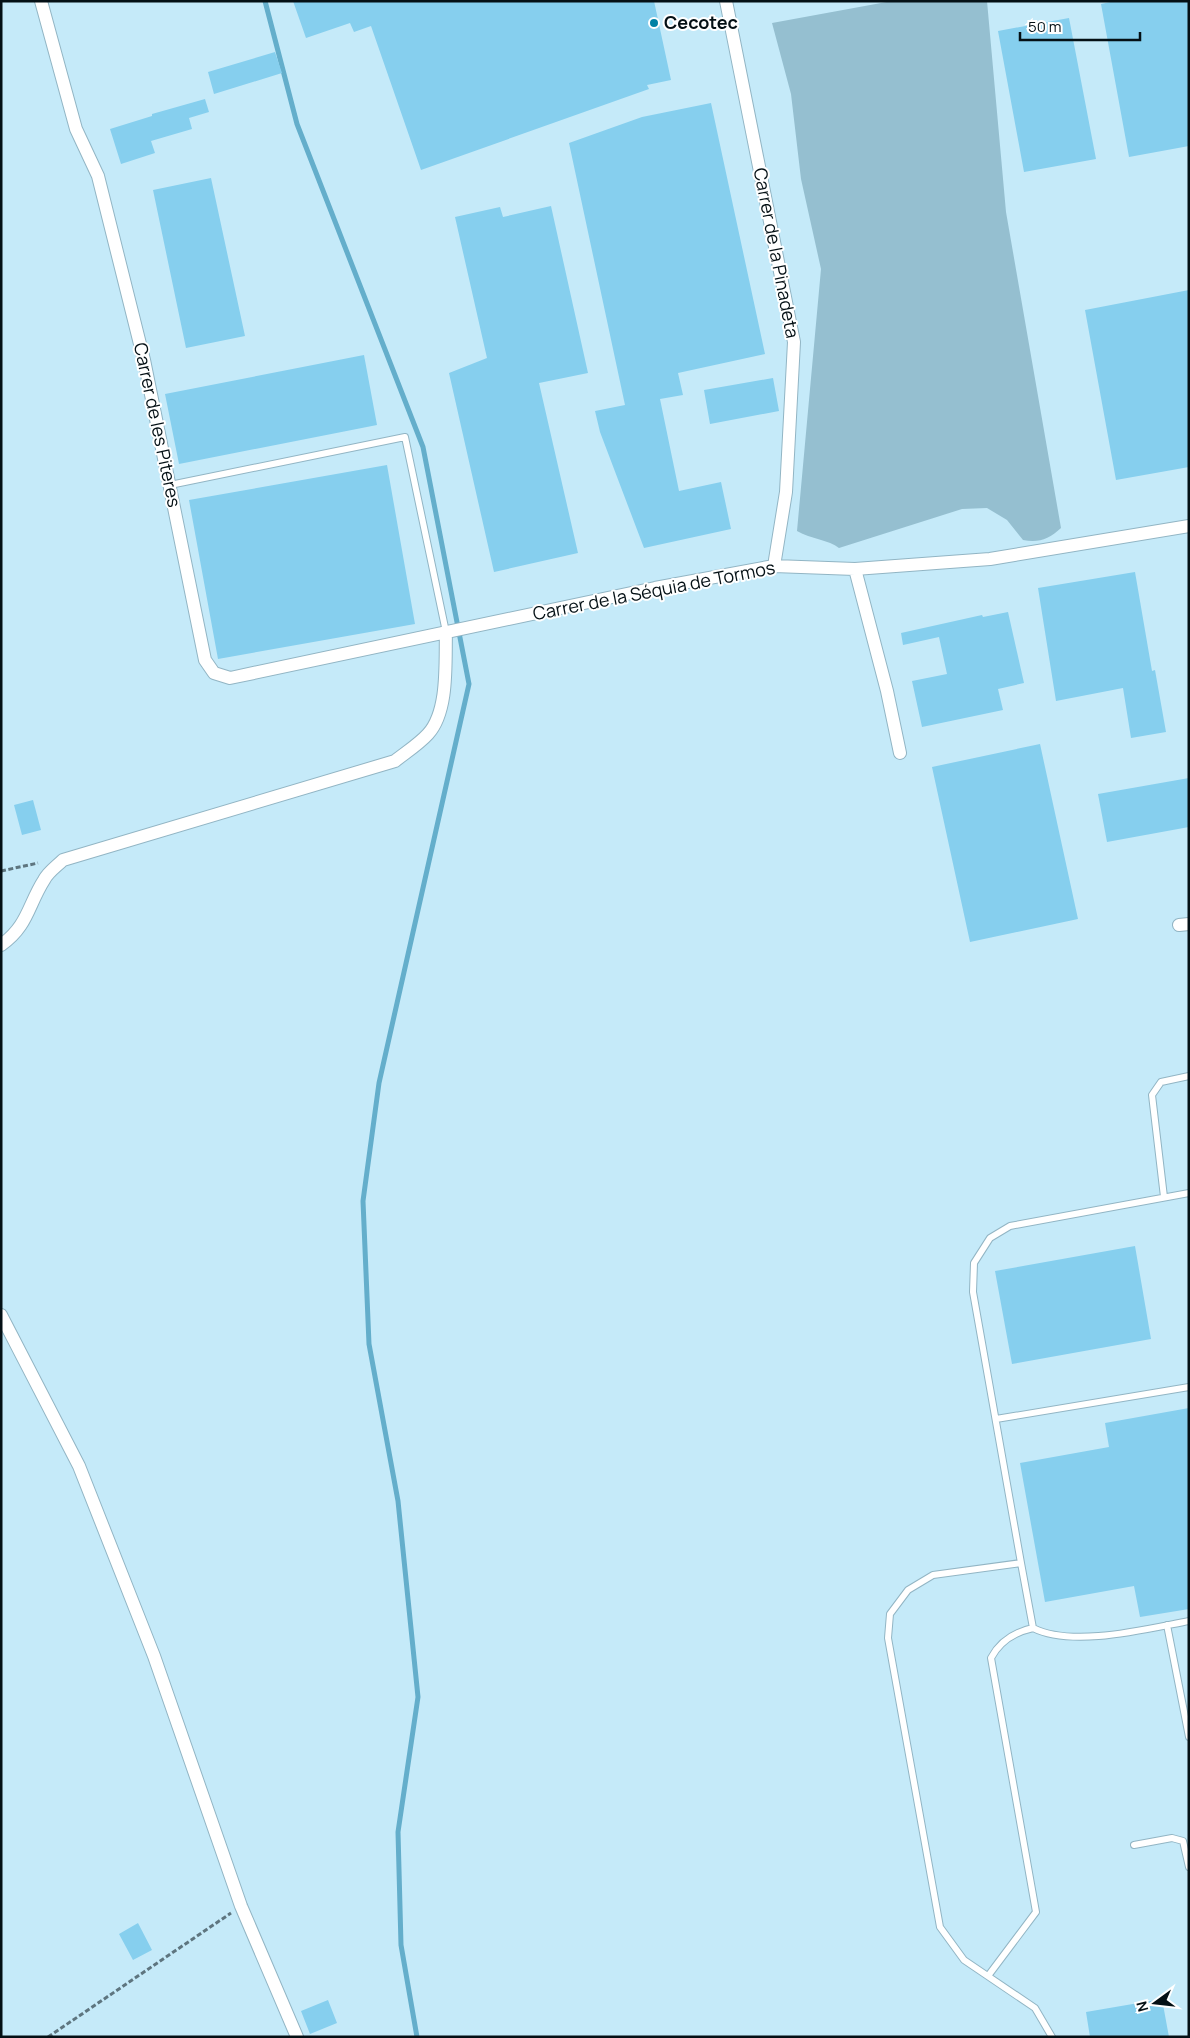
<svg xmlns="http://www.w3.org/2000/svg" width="1190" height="2038" font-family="Manrope,sans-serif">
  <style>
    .grass { fill: #95bfd0 }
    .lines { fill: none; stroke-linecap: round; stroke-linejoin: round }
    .stream { stroke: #64aecb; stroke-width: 5 }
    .building { fill: #86cfee }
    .service-casing { stroke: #92b5c4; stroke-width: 8 }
    .minor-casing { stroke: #92b5c4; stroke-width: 14 }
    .path { stroke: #5e757f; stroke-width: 3; stroke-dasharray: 5 2.5; stroke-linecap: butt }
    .service { stroke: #fff; stroke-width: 6 }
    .minor { stroke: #fff; stroke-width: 12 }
    .poi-dot { fill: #0081a5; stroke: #fff; stroke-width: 2 }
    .labels { text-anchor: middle; stroke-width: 4; stroke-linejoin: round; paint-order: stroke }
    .poi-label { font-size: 18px; font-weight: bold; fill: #041015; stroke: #fff; text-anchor: start }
    .street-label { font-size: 18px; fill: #041015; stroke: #fff }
  </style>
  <rect width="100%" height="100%" fill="#c5eaf9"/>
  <path class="grass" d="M892 1H987L1006 212 1061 528C1049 539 1039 543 1023 540L1007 520 987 508 962 509 839 548C829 540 811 539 797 531L821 269 801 179 791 94 772 23Z"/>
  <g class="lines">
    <path class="stream" d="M265 1 297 124 423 447 469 684 379 1083 363 1201 369 1344 398 1501 418 1697 398 1832 401 1945 417 2037"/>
  </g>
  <path class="building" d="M293 1H654L671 80 647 85 649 89 421 170 371 26 354 32 350 23 306 38Z
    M1115 1H1189V146L1129 157 1101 4Z
    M1069 18 1096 159 1024 172 998 31Z
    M275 52 282 73 214 94 208 72Z
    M205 99 209 112 189 118 192 129 151 141 155 153 121 164 110 129 152 116V114Z
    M711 103 765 354 678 373 683 395 660 399 679 491 721 482 731 529 644 548 600 432 595 411 625 405 569 143 642 117Z
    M211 178 245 336 186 348 153 190Z
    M551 206 588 373 539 383 578 553 494 572 449 373 487 358 455 217 500 207 503 217Z
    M1189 290V467L1116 480 1085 310Z
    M364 355 377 425 179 464 165 394Z
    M773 378 779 411 710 424 704 390Z
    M387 465 415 624 218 659 189 500Z
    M1135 572 1152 671 1155 670 1166 732 1131 738 1123 688 1056 701 1038 588Z
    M1008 612 1024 683 998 689 1003 710 922 727 912 681 947 674 939 637 903 645 901 633 982 615 983 617Z
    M1040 744 1078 919 970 942 932 767Z
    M1189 778V827L1107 842 1098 794Z
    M33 800 41 830 22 835 14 805Z
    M1135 1246 1151 1339 1012 1364 995 1271Z
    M1189 1408V1609L1140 1617 1134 1586 1045 1602 1020 1463 1109 1447 1105 1423Z
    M138 1923 152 1950 133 1960 119 1934Z
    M1162 1999 1169 2037H1090L1086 2012Z
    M328 2000 337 2023 310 2034 301 2011Z"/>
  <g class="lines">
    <defs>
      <path id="service" d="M170 485 405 437 446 632
        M1164 1197 1152 1095 1161 1082 1189 1076
        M996 1419 1189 1387
        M1021 1563 1033 1628C1073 1648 1146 1629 1189 1621
        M1167 1625 1189 1737
        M1134 1845 1172 1838 1183 1841 1189 1867
        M988 1976 1036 1912 991 1658C1000 1641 1015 1632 1033 1628
        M1052 2037 1035 2008 964 1960 940 1927 888 1638 890 1614 908 1590 933 1575 1021 1563 973 1292 974 1263 990 1238 1010 1226 1189 1193"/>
      <path id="minor" d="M41 1 76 129 98 176 144 360 205 660 214 673 230 678 655 588 774 566 855 569 990 559 1189 526
        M726 1 794 342 786 492 774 566
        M855 569 887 691 900 753
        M1179 925 1189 924
        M1 945C28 926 28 905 44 880 48 872 57 866 63 860L395 761C405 753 419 744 428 734 449 711 445 662 446 632
        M1 1315 79 1466 154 1656 241 1906 297 2037"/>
    </defs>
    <use href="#service" class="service-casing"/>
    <use href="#minor" class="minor-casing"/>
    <path class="path" d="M1 871 38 863
      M48 2037 231 1913"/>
    <use href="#service" class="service"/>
    <use href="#minor" class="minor"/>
  </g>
  <circle class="poi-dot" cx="654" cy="23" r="5"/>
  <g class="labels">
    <g class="poi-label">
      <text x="664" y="29">Cecotec</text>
    </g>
    <g class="street-label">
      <text transform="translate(776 253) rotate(79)" y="6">Carrer de la Pinadeta</text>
      <text transform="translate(157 425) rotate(78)" y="6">Carrer de les Piteres</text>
      <text transform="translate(654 591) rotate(-11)" y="6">Carrer de la Séquia de Tormos</text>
    </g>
  </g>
  <rect width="1190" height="2038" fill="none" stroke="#041015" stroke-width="5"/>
  <g transform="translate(1155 2003) rotate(255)" stroke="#ffffff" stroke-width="4" paint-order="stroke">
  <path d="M0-4L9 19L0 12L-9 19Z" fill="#041015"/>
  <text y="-8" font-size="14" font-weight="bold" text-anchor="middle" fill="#041015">N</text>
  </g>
  <path d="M1020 32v8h120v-8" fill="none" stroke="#041015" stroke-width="2.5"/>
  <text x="1028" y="32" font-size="15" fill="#041015" stroke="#ffffff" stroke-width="4" paint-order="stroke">50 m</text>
</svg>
